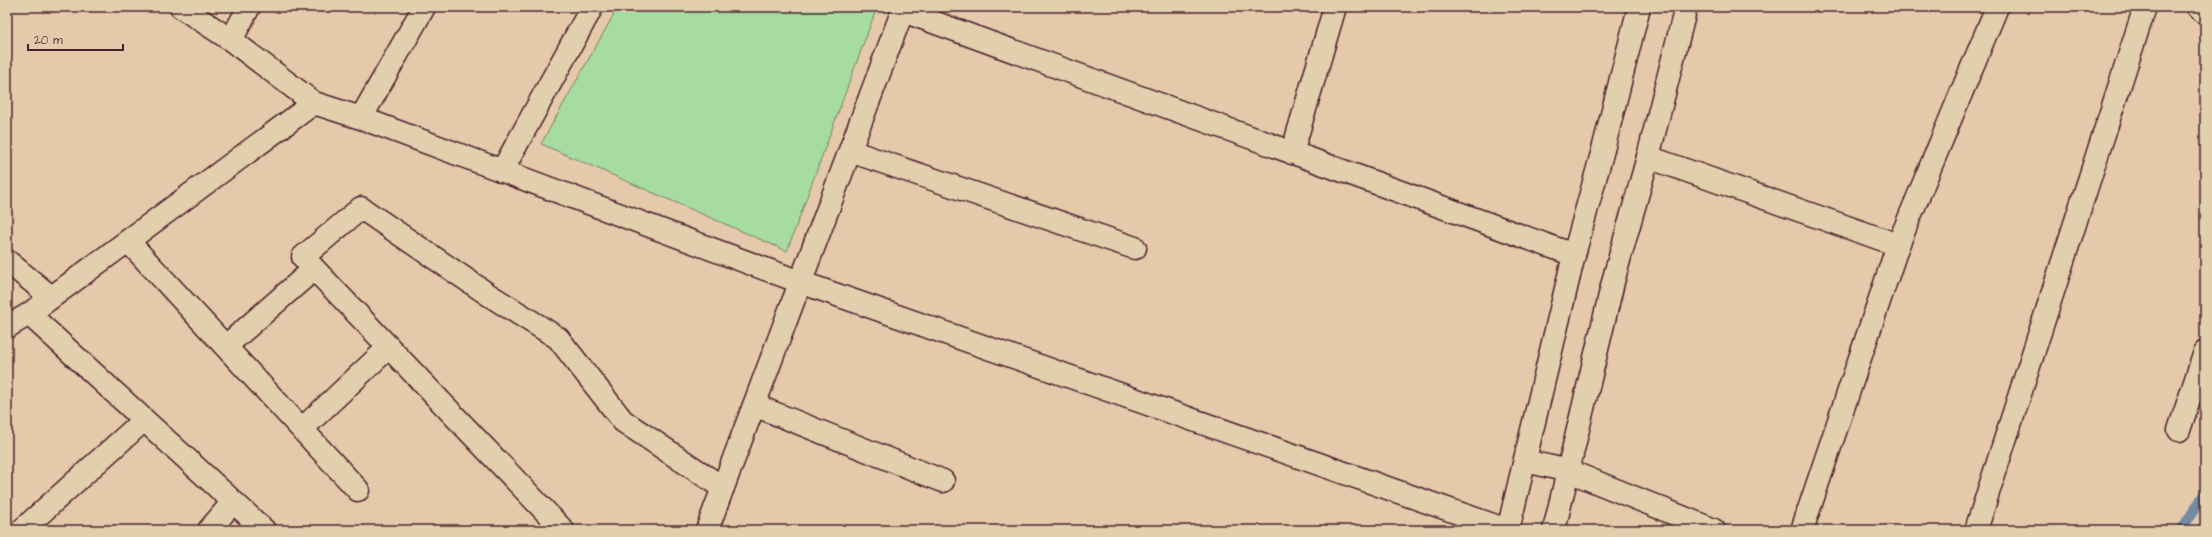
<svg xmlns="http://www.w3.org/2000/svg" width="2212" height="537" font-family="'Architects Daughter',sans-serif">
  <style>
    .green { fill: #a6dca0; stroke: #787e66 }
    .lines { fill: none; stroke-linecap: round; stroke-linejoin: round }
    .stream { stroke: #738aa1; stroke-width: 10 }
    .minor-casing { stroke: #4a1f2b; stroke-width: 25 }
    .secondary-casing { stroke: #4a1f2b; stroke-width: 25 }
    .minor { stroke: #e2cfad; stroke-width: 22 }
    .secondary { stroke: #e2cfad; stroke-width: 22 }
  </style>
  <rect width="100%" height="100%" fill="#e4caaa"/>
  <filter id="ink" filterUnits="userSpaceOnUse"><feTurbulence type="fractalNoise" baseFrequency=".025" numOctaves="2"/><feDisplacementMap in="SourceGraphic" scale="8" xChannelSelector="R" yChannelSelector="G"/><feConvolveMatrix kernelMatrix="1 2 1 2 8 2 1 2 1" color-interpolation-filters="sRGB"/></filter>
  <g filter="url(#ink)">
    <path class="green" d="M618 7H877L787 251 541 144Z"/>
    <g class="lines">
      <path class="stream" d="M2181 530 2205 493"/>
      <defs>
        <path id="minor" d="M181 7 231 40 314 103 361 118 800 282 1507 530
          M2198 7 2205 13
          M903 11 1574 255
          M231 40 249 7
          M361 118 424 7
          M850 151 1135 248
          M1292 153 1335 7
          M1648 157 1898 245
          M502 171 592 7
          M128 241 358 490
          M7 261 51 297
          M29 314 264 530
          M7 327 29 314 314 103
          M226 346 314 269
          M754 405 943 481
          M302 429 389 347
          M2179 430 2205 352
          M1525 461 1569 471 1714 530
          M22 530 144 420
          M209 530 233 502
          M563 530 303 257 361 208 489 295 558 338 623 421 723 488
          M707 530 904 7
          M1802 530 1898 245 1997 7
          M1976 530 2145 7"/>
        <path id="secondary" d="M1508 530 1574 255 1604 146 1639 7
          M1554 530 1614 278 1648 157 1686 7"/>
      </defs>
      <use href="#minor" class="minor-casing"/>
      <use href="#secondary" class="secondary-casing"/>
      <use href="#minor" class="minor"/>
      <use href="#secondary" class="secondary"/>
    </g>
  </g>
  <rect width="2212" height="537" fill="none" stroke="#e2cfad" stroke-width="24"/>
  <rect x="12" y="12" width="2188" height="513" fill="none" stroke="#4a1f2b" stroke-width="1.5" filter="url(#ink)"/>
  <path d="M28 44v6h95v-6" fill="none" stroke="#4a1f2b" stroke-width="2"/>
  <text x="34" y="44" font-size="12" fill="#4a1f2b" stroke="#e2cfad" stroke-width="3" paint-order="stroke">20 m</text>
</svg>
